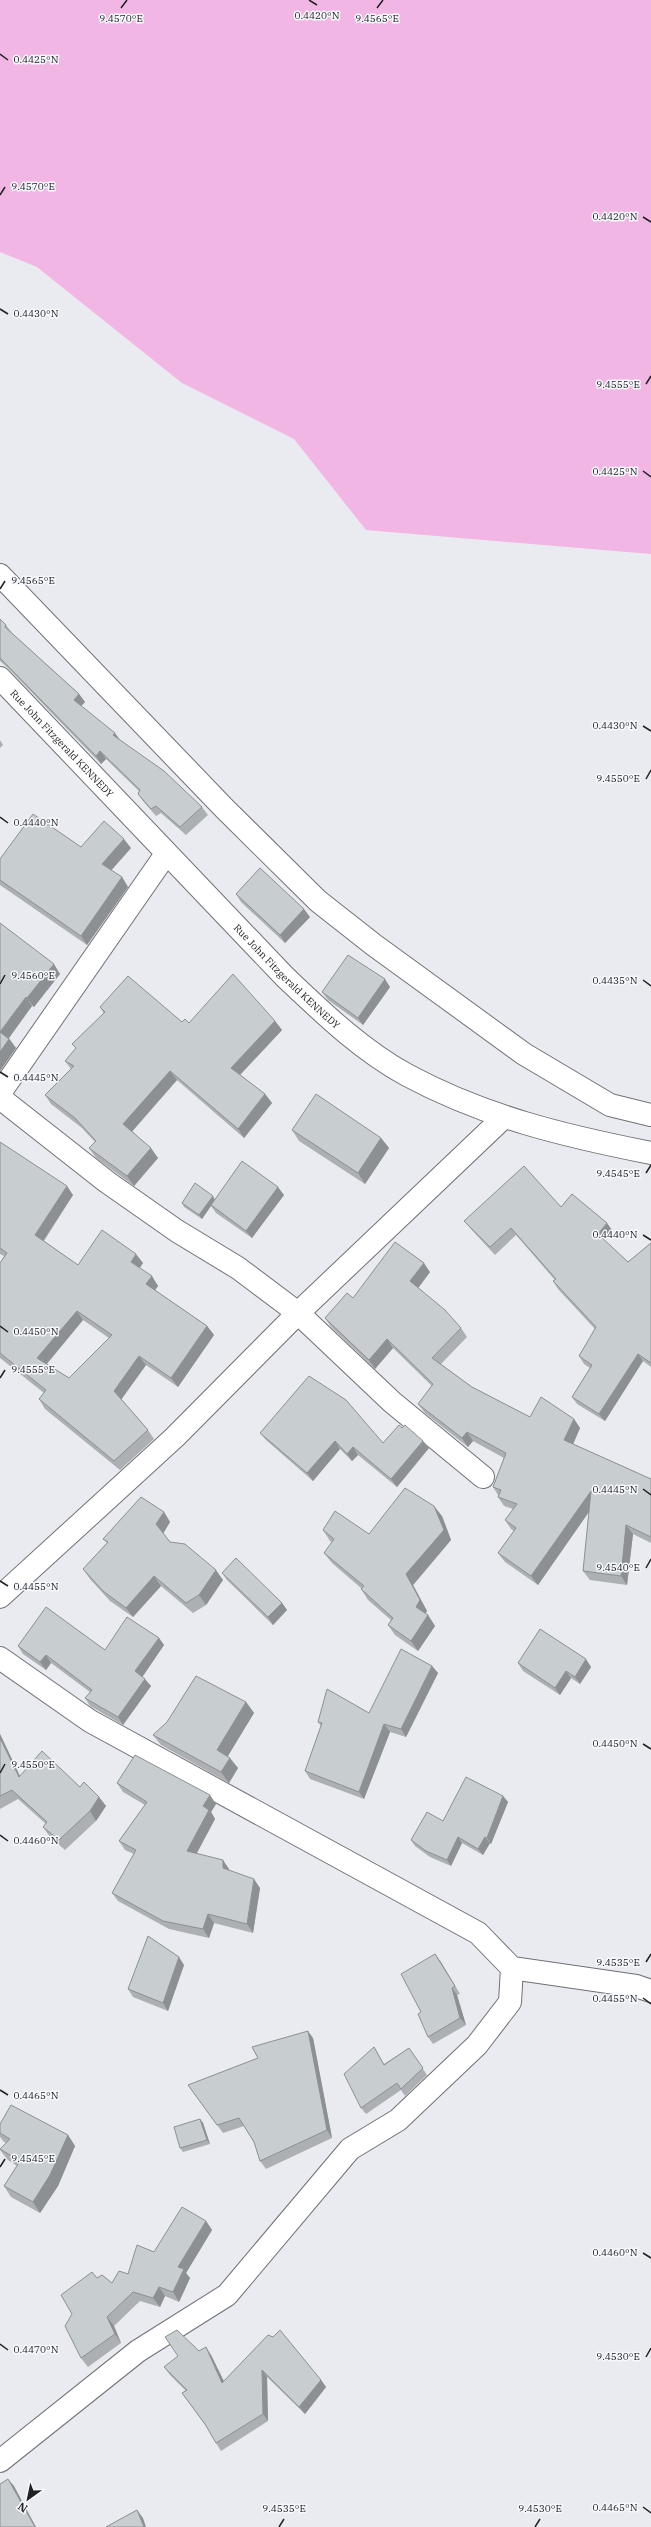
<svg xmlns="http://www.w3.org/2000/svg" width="651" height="2527" font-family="'IBM Plex Serif',serif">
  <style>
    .green { fill: #f1b6e4 }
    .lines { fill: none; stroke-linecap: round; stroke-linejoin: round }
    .minor-casing { stroke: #707176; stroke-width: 24 }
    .tertiary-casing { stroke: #707176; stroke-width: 24 }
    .minor { stroke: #fff; stroke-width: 22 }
    .tertiary { stroke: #fff; stroke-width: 22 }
    .wall { fill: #acb0b3; fill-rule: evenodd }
    .shaded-wall { fill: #8c9092 }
    .building { fill: #c8cdd0; stroke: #8c9092; fill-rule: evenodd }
    .ticks { fill: none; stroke: #202123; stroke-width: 1.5 }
    .labels { text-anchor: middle; stroke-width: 3; stroke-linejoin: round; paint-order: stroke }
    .street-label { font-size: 10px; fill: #202123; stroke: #f6f8fd }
    .ticks-label { font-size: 10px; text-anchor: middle; fill: #202123; stroke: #f6f8fd; stroke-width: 3; stroke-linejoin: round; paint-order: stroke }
  </style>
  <rect width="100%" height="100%" fill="#e9ebf0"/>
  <path class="green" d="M0 0H651V554L366 530 294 439 182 383 37 267 0 252Z"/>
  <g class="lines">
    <defs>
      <path id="minor" d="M0 575 224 808 318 901 374 945 524 1054 610 1105 651 1115
        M0 1093 166 854
        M0 1098 107 1182 177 1231 238 1268 298 1313 392 1402 483 1477
        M0 1597 175 1437 298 1313 503 1118
        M0 1658 90 1721 478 1933 512 1968 510 2002 477 2045 398 2120 350 2149 227 2295 138 2351 0 2461
        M512 1968 636 1986 651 1991"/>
      <g id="tertiary">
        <path id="s1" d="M0 678 285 977C322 1012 361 1050 407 1075 485 1117 565 1136 651 1153"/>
      </g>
    </defs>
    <use href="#minor" class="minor-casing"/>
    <use href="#tertiary" class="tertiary-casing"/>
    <use href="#minor" class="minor"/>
    <use href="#tertiary" class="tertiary"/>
  </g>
  <path class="wall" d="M0 619 6 625 12 633 79 694 85 702 81 706 119 739 202 807 208 815 186 835 161 813 156 816 143 801 138 794 139 791 106 759 101 764 9 669 0 661Z
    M0 740 3 745 0 748Z
    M81 847 131 848 111 870 122 877 128 887 87 945 0 885V859Z
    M236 894 310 917 285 943 241 902Z
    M0 923 60 974 34 1007 32 1006 9 1038 16 1048 0 1071Z
    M390 987 363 1025 328 1000 322 992Z
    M100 1007 189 1023 275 1021 282 1030 240 1075 265 1094 272 1103 244 1138 177 1080 132 1131 158 1158 134 1186 96 1158 89 1148 95 1142 82 1128 51 1104 45 1095 71 1069 65 1061 76 1048 72 1044 104 1014Z
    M292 1130 381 1138 389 1148 365 1184 299 1141Z
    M0 1142 73 1195 44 1241 78 1265 143 1263 140 1268 158 1286 155 1290 207 1326 214 1335 178 1387 146 1365 121 1399 148 1430 154 1439 120 1470 45 1409 39 1399 44 1393 0 1358V1263L4 1256 0 1254ZM83 1320 109 1338 69 1378 47 1364Z
    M284 1195 252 1238 216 1213 211 1206 202 1219 184 1207 182 1203 215 1199Z
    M561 1207 612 1230 604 1240 628 1262 651 1243V1367L643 1361 605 1421 577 1404 572 1397 590 1368 584 1364 579 1356 595 1329 558 1289 553 1281 555 1280 516 1235 495 1255 470 1228 464 1221Z
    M430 1272 418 1288 461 1328 467 1337 441 1364 472 1387 530 1417 574 1419 580 1428 573 1444 651 1479V1543L633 1534 627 1585 590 1580 583 1571 589 1512 538 1585 505 1562 498 1553 514 1531 511 1529 505 1520 513 1509 504 1506 498 1497V1495L493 1487 504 1458 473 1441 468 1447 425 1413 418 1404 432 1386 393 1348 375 1369 331 1327 325 1318 353 1298Z
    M402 1428 423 1441 429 1448 397 1487 358 1455 352 1461 340 1449 313 1481 266 1440 260 1433 383 1443Z
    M164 1512 170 1522 163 1533 170 1542 223 1580 206 1605 193 1613 161 1586 133 1617 110 1601 90 1579 83 1569 107 1543 103 1539Z
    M442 1516 451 1540 413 1585 427 1611 425 1614 428 1615 435 1626 418 1651 395 1635 388 1625 391 1620 368 1600 361 1589V1588L332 1563 324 1553 332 1542 330 1541 323 1530 369 1534Z
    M222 1573 282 1603 287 1610 273 1625 227 1580Z
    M159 1638 164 1645 142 1677 151 1686 123 1725 90 1706 85 1698 90 1692 51 1663 46 1670 23 1654 18 1646 105 1650Z
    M518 1663 591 1667 580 1684 571 1678 560 1695 523 1671Z
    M432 1666 438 1673 406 1737 390 1732 364 1799 310 1779 305 1771 321 1726 318 1722 369 1713Z
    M246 1702 254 1713 227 1756 238 1768 229 1783 161 1745 153 1735Z
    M0 1734 20 1776 80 1787 99 1797 106 1806 96 1821 65 1850 50 1837 43 1827 46 1824 18 1799 0 1809Z
    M117 1783 216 1804 211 1812 215 1819 197 1853 229 1869V1870L260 1888 253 1933 214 1923 209 1938 169 1929 118 1901 112 1893 134 1854 125 1850 119 1841 145 1805 123 1792Z
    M503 1796 508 1802 491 1844 490 1843 483 1855 462 1843 451 1866 430 1857 415 1846 411 1840 443 1821Z
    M435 1954 460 1994 457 1995 466 2025 433 2044 428 2037Z
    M184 1965 168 2011 133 1997 128 1989Z
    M313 2038 332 2138 266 2169 260 2161 254 2142 244 2126 223 2133 188 2085Z
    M374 2047 384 2064 409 2048 427 2075 405 2096 401 2090 366 2114 361 2108Z
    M200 2119 203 2123 210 2144 183 2152 180 2148Z
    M0 2124 68 2135 75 2146 58 2186 40 2213 11 2197 4 2186 17 2166 8 2160 0 2150 6 2143 4 2142 0 2137Z
    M206 2221 212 2230 186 2273 190 2278 179 2302 165 2296 160 2307 140 2301 114 2326 121 2343 88 2367 81 2358 97 2278 112 2283 128 2274 154 2252Z
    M268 2335 321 2380 326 2387 305 2414 267 2377 268 2421 221 2451 216 2443 206 2426 182 2393 186 2391 170 2375 164 2367 199 2351 211 2355 224 2381Z"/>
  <path class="shaded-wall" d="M79 694 85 702 79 708 74 700Z
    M115 733 120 740 113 735Z
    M100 751 106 759 101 764 96 756Z
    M124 839 131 848 109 873 102 864Z
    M122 877 128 887 87 945 81 936Z
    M304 909 310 917 285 943 280 935Z
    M54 964 60 974 34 1007 27 998Z
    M385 979 390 987 363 1025 358 1018Z
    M26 997 32 1006 6 1042 0 1033V1032Z
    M275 1021 282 1030 238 1077 231 1068Z
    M9 1039 16 1048 0 1071V1052Z
    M170 1071 177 1080 130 1134 123 1124Z
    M265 1094 272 1103 244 1138 238 1129Z
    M381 1138 389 1148 365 1184 358 1173Z
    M151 1148 158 1158 134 1186 127 1176Z
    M67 1186 73 1195 41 1244 35 1235Z
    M278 1187 284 1195 252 1238 246 1231Z
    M213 1196 215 1200 202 1219 199 1215Z
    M607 1223 612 1230 603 1242 598 1234Z
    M136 1254 143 1263 137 1271 131 1262Z
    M424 1263 430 1272 416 1291 410 1281Z
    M152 1276 158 1286 153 1293 146 1284Z
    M77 1311 83 1320 44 1367 37 1358Z
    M207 1326 214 1335 178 1387 171 1378Z
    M387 1339 393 1348 375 1369 369 1360Z
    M638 1354 643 1361 605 1421 599 1414Z
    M139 1356 146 1365 121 1400 114 1391Z
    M574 1419 580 1428 571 1449 564 1440Z
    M467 1432 473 1441 468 1447 462 1438Z
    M335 1441 340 1449 313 1481 307 1473Z
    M423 1441 429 1448 397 1487 391 1479Z
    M353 1447 358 1455 352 1461 347 1454Z
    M591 1491 597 1500 538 1585 531 1576Z
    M434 1506 442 1516 451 1540 413 1585 427 1611 423 1617 416 1607 406 1574Z
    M164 1512 170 1522 163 1534 156 1524Z
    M626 1525 633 1534 627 1585 621 1576Z
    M216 1570 223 1580 206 1605 199 1595Z
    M154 1576 161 1586 133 1617 126 1608Z
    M282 1603 287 1610 273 1625 268 1617Z
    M428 1615 435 1626 418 1651 411 1641Z
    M159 1638 164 1645 141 1679 135 1671Z
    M46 1655 51 1663 46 1670 40 1662Z
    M586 1659 591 1667 580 1684 575 1677Z
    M432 1666 438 1673 406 1737 401 1729Z
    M566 1671 571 1678 560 1695 555 1688Z
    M145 1679 151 1686 123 1725 118 1717Z
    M246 1702 254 1713 225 1761 217 1750Z
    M384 1724 390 1732 364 1799 359 1792Z
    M0 1734 25 1787 19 1777 0 1738Z
    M230 1758 238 1768 229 1783 221 1772Z
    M210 1795 216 1804 211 1812 215 1819 193 1860 187 1851 203 1806Z
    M503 1796 508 1802 491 1844 487 1838Z
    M99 1797 106 1806 96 1821 90 1811Z
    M458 1837 462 1843 451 1866 447 1860Z
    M485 1837 490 1843 483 1855 478 1849Z
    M223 1860 229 1869V1877L223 1868Z
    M254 1879 260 1888 253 1933 247 1924Z
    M208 1914 214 1923 209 1938 203 1929Z
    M435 1954 441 1962 460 1994Z
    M179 1957 184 1965 168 2011 163 2003Z
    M452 1988 457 1995 466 2025 460 2018Z
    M308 2031 313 2038 332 2138 327 2130Z
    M200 2119 203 2123 210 2144 207 2140Z
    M68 2135 75 2146 58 2186 40 2213 33 2202Z
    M206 2221 212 2230 186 2273 190 2278 179 2302 173 2292 178 2267Z
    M159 2287 165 2296 160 2307 153 2298Z
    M107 2317 114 2326 121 2343 115 2334Z
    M206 2347 211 2355 228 2390 222 2383Z
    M262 2370 267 2377 268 2421 263 2414Z
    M321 2380 326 2387 305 2414 299 2407Z
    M8 2479 14 2486 36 2527H35Z
    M137 2510 143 2518 146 2527H144Z"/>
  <path class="building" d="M0 619 6 625 5 627 79 694 74 700 115 733 113 735 164 771 202 807 180 827 156 806 151 809 138 794 140 790 100 751 96 756 0 658Z
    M33 814 81 847 104 821 124 839 102 864 122 877 81 936 0 880V859Z
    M260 868 304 909 280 935 236 894Z
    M0 923 54 964 27 998 26 997 0 1032Z
    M348 955 385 979 358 1018 322 992Z
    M233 974 275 1021 231 1068 265 1094 238 1129 170 1071 123 1124 151 1148 127 1176 89 1148 96 1141 75 1118 45 1095 74 1066 65 1061 76 1048 72 1044 105 1012 100 1007 128 976 182 1022 185 1019 189 1023Z
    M0 1032 9 1039 0 1052Z
    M316 1094 381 1138 358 1173 292 1130Z
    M0 1142 67 1186 35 1235 78 1265 102 1230 136 1254 131 1262 152 1276 146 1284 207 1326 171 1378 139 1356 114 1391 148 1430 114 1461 39 1399 46 1390 0 1353V1263L7 1253 0 1248ZM77 1311 112 1335 69 1378 37 1358Z
    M242 1161 278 1187 246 1231 211 1205Z
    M524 1166 561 1207 572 1194 607 1223 598 1234 628 1262 651 1243V1363L638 1354 599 1414 572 1397 592 1365 579 1356 596 1327 553 1281 556 1279 511 1228 490 1247 464 1221Z
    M195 1183 213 1196 199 1215 182 1203Z
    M395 1242 424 1263 410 1281 445 1310 461 1328 432 1358 472 1387 530 1417 541 1397 574 1419 564 1440 651 1479V1537L626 1525 621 1576 583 1571 591 1491 531 1576 498 1553 516 1528 505 1520 517 1504 498 1497 501 1490 493 1487 506 1453 467 1432 462 1438 418 1404 433 1384 387 1339 369 1360 325 1318 347 1293 353 1298Z
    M309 1376 346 1400 383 1443 399 1425 402 1428 405 1425 423 1441 391 1479 353 1447 347 1454 335 1441 307 1473 260 1433Z
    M405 1488 434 1506 444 1530 406 1574 420 1600 416 1607 428 1615 411 1641 388 1625 393 1618 361 1589 364 1586 324 1553 334 1539 323 1530 335 1511 369 1534Z
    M141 1497 164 1512 156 1524 170 1542 185 1544 216 1570 199 1595 186 1603 154 1576 126 1608 103 1591 83 1569 108 1542 103 1539Z
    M236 1558 282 1603 268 1617 222 1573Z
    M46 1607 105 1650 127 1617 159 1638 135 1671 145 1679 118 1717 85 1698 92 1690 46 1655 40 1662 18 1646Z
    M540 1629 586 1659 575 1677 566 1671 555 1688 518 1663Z
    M401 1649 432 1666 401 1729 384 1724 359 1792 305 1771 322 1723 318 1722 327 1689 369 1713Z
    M196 1676 246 1702 217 1750 230 1758 221 1772 153 1735 167 1722Z
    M0 1738 19 1777 42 1751 80 1787 84 1782 99 1797 90 1811 59 1840 43 1827 47 1822 12 1790 0 1796Z
    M135 1755 210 1795 203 1806 209 1810 187 1851 223 1860V1868L254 1879 247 1924 208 1914 203 1929 163 1921 112 1893 136 1850 119 1841 147 1802 117 1783Z
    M466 1777 503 1796 487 1838 485 1837 478 1849 458 1837 447 1860 426 1851 411 1840 427 1812 443 1821Z
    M148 1936 179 1957 163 2003 128 1989Z
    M435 1954 455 1986 452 1988 460 2018 428 2037 418 2014 421 2012 401 1974Z
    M308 2031 327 2130 260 2161 254 2142 239 2118 217 2125 188 2085 258 2058 252 2047Z
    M374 2047 384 2065 409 2048 423 2068 401 2089 397 2083 361 2108 344 2074Z
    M11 2105 68 2135 50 2175 33 2202 4 2186 20 2161 0 2149 10 2139 0 2133V2124Z
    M200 2119 207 2140 180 2148 174 2127Z
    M182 2207 206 2221 178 2267 184 2269 173 2292 159 2287 153 2298 133 2292 107 2317 115 2334 81 2358 65 2326 72 2314 61 2295 92 2272 97 2278 102 2275 112 2283 119 2271 128 2274 137 2245 154 2252Z
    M177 2330 199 2351 206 2347 222 2383 268 2335 273 2337 280 2330 321 2380 299 2407 262 2370 263 2414 216 2443 205 2424 182 2393 187 2390 164 2367 178 2356 165 2337Z
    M8 2479 35 2527H0V2484Z
    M137 2510 144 2527H106Z"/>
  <path class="ticks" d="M309 0 317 5M121 8 127 0M377 8 383 0M0 54 8 60M0 195 5 187M643 217 651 222M0 309 8 314M646 384 651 376M643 471 651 477M0 589 5 581M643 726 651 731M646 779 651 770M0 817 8 823M643 980 651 986M0 984 5 975M0 1072 8 1077M646 1173 651 1165M643 1235 651 1240M0 1326 8 1332M0 1378 5 1370M643 1489 651 1495M646 1568 651 1559M0 1581 8 1586M643 1744 651 1749M0 1773 5 1764M0 1835 8 1841M646 1962 651 1954M643 1998 651 2004M0 2090 8 2095M0 2167 5 2159M643 2253 651 2258M0 2344 8 2350M646 2357 651 2348M643 2507 651 2513M279 2527 284 2519M535 2527 540 2519"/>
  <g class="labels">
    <g class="street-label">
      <text dy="4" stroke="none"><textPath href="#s1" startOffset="90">Rue John Fitzgerald KENNEDY</textPath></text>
      <text dy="4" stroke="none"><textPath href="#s1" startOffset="414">Rue John Fitzgerald KENNEDY</textPath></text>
    </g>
  </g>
  <g class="ticks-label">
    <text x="317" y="19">0.4420°N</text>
    <text x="121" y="22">9.4570°E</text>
    <text x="377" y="22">9.4565°E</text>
    <text x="36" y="63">0.4425°N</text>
    <text x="33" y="190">9.4570°E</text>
    <text x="615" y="220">0.4420°N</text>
    <text x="36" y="317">0.4430°N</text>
    <text x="618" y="388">9.4555°E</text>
    <text x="615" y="475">0.4425°N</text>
    <text x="33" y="584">9.4565°E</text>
    <text x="615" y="729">0.4430°N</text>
    <text x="618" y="782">9.4550°E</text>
    <text x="36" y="826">0.4440°N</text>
    <text x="33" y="979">9.4560°E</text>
    <text x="615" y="984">0.4435°N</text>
    <text x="36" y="1081">0.4445°N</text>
    <text x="618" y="1177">9.4545°E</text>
    <text x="615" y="1238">0.4440°N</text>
    <text x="36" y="1335">0.4450°N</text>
    <text x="33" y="1373">9.4555°E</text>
    <text x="615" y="1493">0.4445°N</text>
    <text x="618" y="1571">9.4540°E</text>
    <text x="36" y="1590">0.4455°N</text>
    <text x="615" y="1747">0.4450°N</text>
    <text x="33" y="1768">9.4550°E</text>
    <text x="36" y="1844">0.4460°N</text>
    <text x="618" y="1966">9.4535°E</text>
    <text x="615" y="2002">0.4455°N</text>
    <text x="36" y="2099">0.4465°N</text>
    <text x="33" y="2162">9.4545°E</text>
    <text x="615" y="2256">0.4460°N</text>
    <text x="36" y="2353">0.4470°N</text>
    <text x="618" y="2360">9.4530°E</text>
    <text x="615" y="2511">0.4465°N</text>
    <text x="284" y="2512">9.4535°E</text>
    <text x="540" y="2512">9.4530°E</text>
  </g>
  <g transform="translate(28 2499) rotate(213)" stroke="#f6f8fd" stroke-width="3" paint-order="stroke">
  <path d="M0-3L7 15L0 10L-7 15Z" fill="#202123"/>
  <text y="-6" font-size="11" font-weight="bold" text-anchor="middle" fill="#202123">N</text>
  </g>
</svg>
